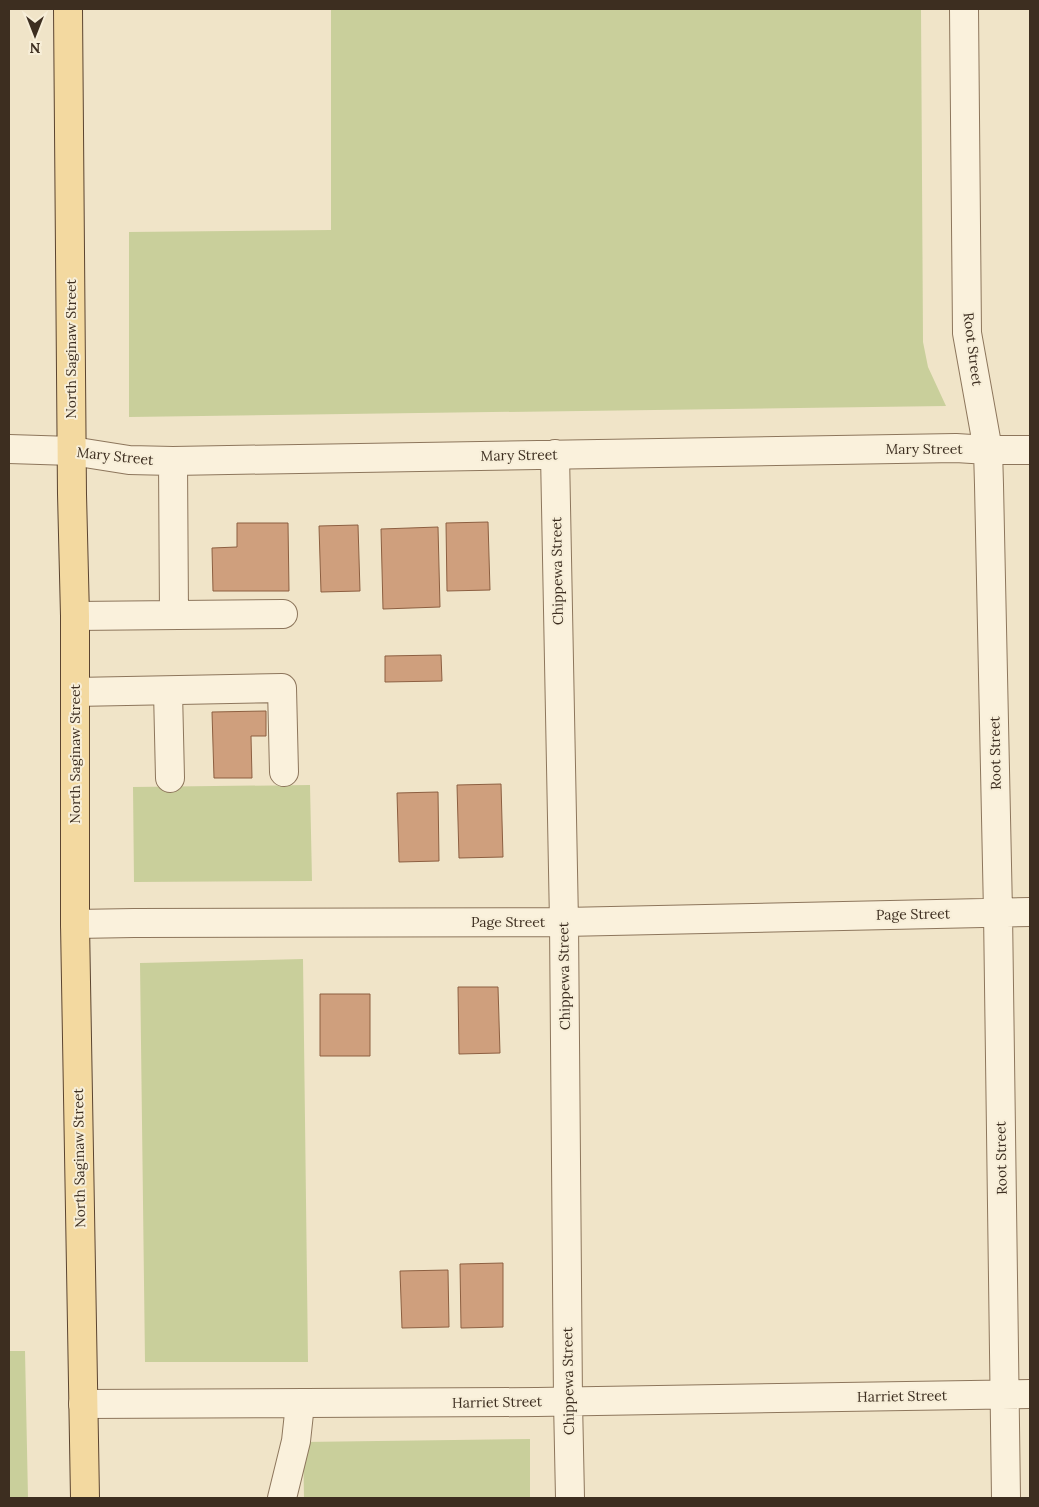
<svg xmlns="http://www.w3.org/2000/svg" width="1039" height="1507" font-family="Lora,serif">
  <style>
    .green { fill: #c9cf9b }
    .building { fill: #cf9f7d; stroke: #8d5f41 }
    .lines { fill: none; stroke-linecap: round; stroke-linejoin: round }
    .minor-casing { stroke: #8d765c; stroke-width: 30 }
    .major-casing { stroke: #5b4430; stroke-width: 30 }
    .minor { stroke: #faf1dc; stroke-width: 28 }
    .major { stroke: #f3d9a0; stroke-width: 28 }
    .labels { text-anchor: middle; stroke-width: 4; stroke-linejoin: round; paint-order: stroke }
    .street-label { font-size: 14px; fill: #3d2e20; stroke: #f7eed8 }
  </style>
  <rect width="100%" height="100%" fill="#f0e4c8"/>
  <path class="green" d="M331 9H921L923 342 928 367 946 406 129 417V232L331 230Z
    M310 785 312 881 134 882 133 787Z
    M303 959 308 1362H145L140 963Z
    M9 1351H25L28 1498H9Z
    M530 1439V1498H304L303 1442Z"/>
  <path class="building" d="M488 522 490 590 447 591 446 523Z
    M237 523H288L289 591H213L212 548 237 547Z
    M358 525 360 591 321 592 319 526Z
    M438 527 440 607 383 609 381 529Z
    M441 655 442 681 385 682V656Z
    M266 711V736H251L252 778H214L212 712Z
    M501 784 503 857 459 858 457 785Z
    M438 792 439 861 399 862 397 793Z
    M458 987H498L500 1053 459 1054Z
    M320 994H370V1056H320Z
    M503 1263V1327L461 1328 460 1264Z
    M448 1270 449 1327 402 1328 400 1271Z"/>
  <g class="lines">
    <defs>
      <path id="minor" d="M964 9 967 333 988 450 989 485 998 912 1006 1498
        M9 449 72 451 129 460 173 461 956 448 988 450H1030
        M555 454 564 922 568 1401 570 1498
        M173 461 174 614
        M75 616 283 614
        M168 691 170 778
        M75 692 282 688 284 772
        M75 924 134 923 564 922 1030 912
        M83 1404 537 1402 1030 1394
        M282 1498 296 1441 300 1404"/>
      <path id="major" d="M68 9 72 494 75 616V924L85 1498"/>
    </defs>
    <use href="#minor" class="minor-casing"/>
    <use href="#major" class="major-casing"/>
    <use href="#minor" class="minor"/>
    <use href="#major" class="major"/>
  </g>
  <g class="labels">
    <g class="street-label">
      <text transform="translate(71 349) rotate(-90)" y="5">North Saginaw Street</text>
      <text transform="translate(973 349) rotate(83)" y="5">Root Street</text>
      <text x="924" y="454">Mary Street</text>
      <text transform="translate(519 455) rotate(-1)" y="5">Mary Street</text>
      <text transform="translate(115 456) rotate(6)" y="5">Mary Street</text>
      <text transform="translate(557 571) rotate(-91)" y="5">Chippewa Street</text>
      <text transform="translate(995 753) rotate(-91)" y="5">Root Street</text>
      <text transform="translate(75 754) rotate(-90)" y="5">North Saginaw Street</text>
      <text transform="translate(913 914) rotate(-1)" y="5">Page Street</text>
      <text x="508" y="927">Page Street</text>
      <text transform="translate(564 976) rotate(-91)" y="5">Chippewa Street</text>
      <text transform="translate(79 1158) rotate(-91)" y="5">North Saginaw Street</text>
      <text transform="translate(1001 1158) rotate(-91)" y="5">Root Street</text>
      <text transform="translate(568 1381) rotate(-91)" y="5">Chippewa Street</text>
      <text transform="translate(902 1396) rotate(-1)" y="5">Harriet Street</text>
      <text transform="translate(497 1402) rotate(-1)" y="5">Harriet Street</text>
    </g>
  </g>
  <rect width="1039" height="1507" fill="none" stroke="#3d2e20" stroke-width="20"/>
  <g transform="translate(35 35) rotate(180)" stroke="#f7eed8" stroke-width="4" paint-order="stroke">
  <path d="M0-4L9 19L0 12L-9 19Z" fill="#3d2e20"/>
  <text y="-8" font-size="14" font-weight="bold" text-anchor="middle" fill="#3d2e20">N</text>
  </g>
</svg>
